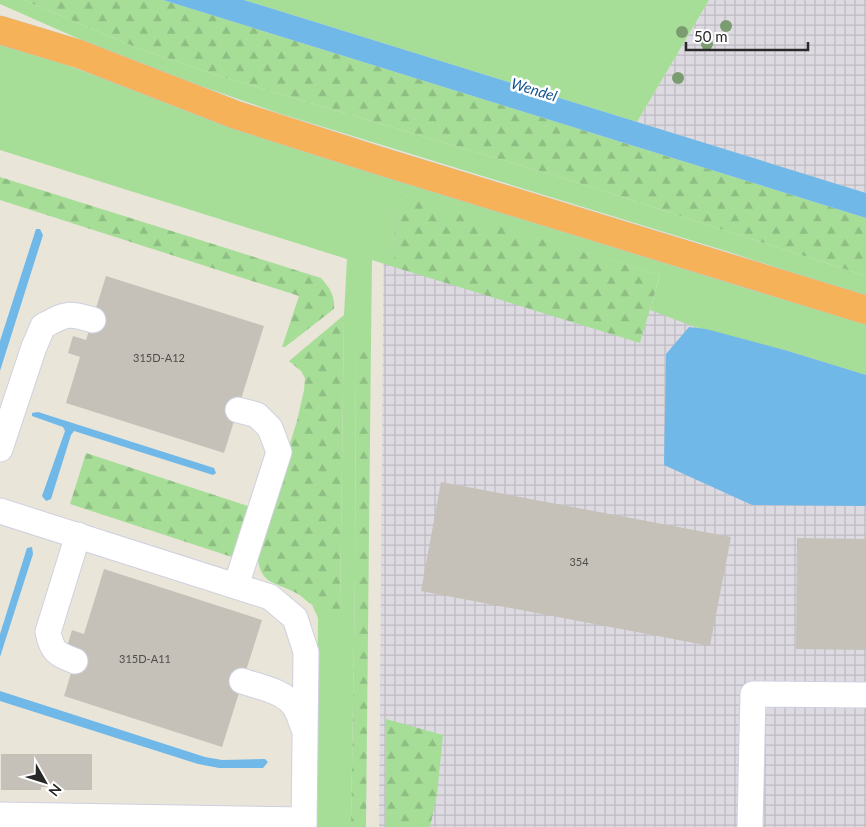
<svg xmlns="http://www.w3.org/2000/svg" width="866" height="827" font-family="Lato,sans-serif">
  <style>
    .industrial { fill: url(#industrial-grid) }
    .grass { fill: #a6de98 }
    .forest { fill: url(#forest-firs) }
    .water { fill: #70b8e8 }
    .building { fill: #c5c1b9 }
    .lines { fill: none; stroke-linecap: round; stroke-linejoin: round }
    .minor-casing { stroke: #cfd0e0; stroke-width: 27 }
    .highway-casing { stroke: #c7c7c7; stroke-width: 29 }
    .minor { stroke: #fff; stroke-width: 25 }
    .highway { stroke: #f6b258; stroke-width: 28 }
    .tree { fill: #7b9c71 }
    .labels { text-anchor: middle; stroke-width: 5; stroke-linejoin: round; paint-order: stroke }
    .number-label { font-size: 11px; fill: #4f4e4c }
    .water-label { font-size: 15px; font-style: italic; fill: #135490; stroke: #fff }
  </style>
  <defs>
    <pattern id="industrial-grid" width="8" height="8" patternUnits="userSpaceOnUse" patternTransform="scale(1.25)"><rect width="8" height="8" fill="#dddae2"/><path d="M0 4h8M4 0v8" fill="none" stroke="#bebbc2"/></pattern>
    <pattern id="forest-firs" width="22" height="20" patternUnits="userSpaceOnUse" patternTransform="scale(1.25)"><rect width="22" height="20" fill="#a6de98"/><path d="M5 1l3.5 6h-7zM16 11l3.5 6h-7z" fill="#8fbe83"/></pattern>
  </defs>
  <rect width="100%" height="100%" fill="#eae5d9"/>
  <path class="industrial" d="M709 0H866V193L637 122Z
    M384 207 623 279 866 355V827H379Z"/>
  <path class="grass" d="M0 0H24L135 47 213 74 563 178 866 276V297L729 252 278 113 129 61 0 4Z
    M244 0H709L637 122Z
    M0 41 127 87 866 323V375L788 351 695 327 650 310 660 275 395 195 394 267 372 260 371 343H363L356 350 355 578 351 827H316L318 618 312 605 340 610 344 315 347 259 0 150Z"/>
  <path class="forest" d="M24 0H163L866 218V276L563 178 213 74 135 47Z
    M0 177 321 278C330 288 335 296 334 309L285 347H282L299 296 0 200Z
    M395 194 660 275 640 343 394 267Z
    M344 315 340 611C332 609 321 608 313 605 308 603 303 597 298 594 272 580 259 586 257 550L297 421 304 390 305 378 301 371 289 361Z
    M363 343H371L366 827H351L355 578 356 350 358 345Z
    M86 453 254 508 235 558 70 504Z
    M386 719 443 735 437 795 430 827H385Z"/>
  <path class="water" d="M163 0H244L866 193V218Z
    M36 229H40L43 235 0 371V341Z
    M689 327 706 329 788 351 866 375V506L752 505 664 465 666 354Z
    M38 412 214 468 216 473 213 475 74 431 71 435 51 499 46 501 42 496 65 431 63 427 32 416V413Z
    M32 547 33 554 0 657V634L27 548Z
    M0 691 205 757 222 760 265 759 268 762 263 768H219L198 764 0 701Z"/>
  <path class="building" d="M106 276 264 326 224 453 66 403 80 357 68 353 73 336 86 340Z
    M441 482 731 537 710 646 421 591Z
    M797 538 866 539V650L796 649Z
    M104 569 262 620 222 747 64 696 78 651 67 647 72 630 84 634Z
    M1 754H92V790H52V787H41V790H1Z"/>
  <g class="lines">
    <defs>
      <path id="minor" d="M0 449 34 347 43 326C66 314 67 312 93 320
        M0 511 270 597 295 618 306 652 304 827
        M236 586 279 452 270 428 257 415 238 410
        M75 661C57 654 52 652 48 632L78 535
        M242 681C259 687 285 691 295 707 299 713 301 722 304 729
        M0 815 304 820
        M750 827 753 694 866 695"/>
      <path id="highway" d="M0 30 79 54 236 115 377 160 866 310"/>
    </defs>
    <use href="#minor" class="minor-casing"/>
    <use href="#highway" class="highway-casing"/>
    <use href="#minor" class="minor"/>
    <use href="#highway" class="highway"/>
  </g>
  <g class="tree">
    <circle cx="726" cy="26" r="6"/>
    <circle cx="682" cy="32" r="6"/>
    <circle cx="707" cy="44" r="6"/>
    <circle cx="678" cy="78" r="6"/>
  </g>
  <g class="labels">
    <g class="number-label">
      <text x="159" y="362">315D-A12</text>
      <text x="579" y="566">354</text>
      <text x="145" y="663">315D-A11</text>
    </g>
    <g class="water-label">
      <text transform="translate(534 90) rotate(17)" y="5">Wendel</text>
    </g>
  </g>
  <g transform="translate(45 782) rotate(129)" stroke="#ffffff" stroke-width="4" paint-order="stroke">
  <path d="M0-4L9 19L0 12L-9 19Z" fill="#282828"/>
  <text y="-8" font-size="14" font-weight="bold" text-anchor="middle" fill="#282828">N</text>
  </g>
  <path d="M686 42v8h122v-8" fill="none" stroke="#282828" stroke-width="2.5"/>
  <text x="694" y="42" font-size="15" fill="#282828" stroke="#ffffff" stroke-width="4" paint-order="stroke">50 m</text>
</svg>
